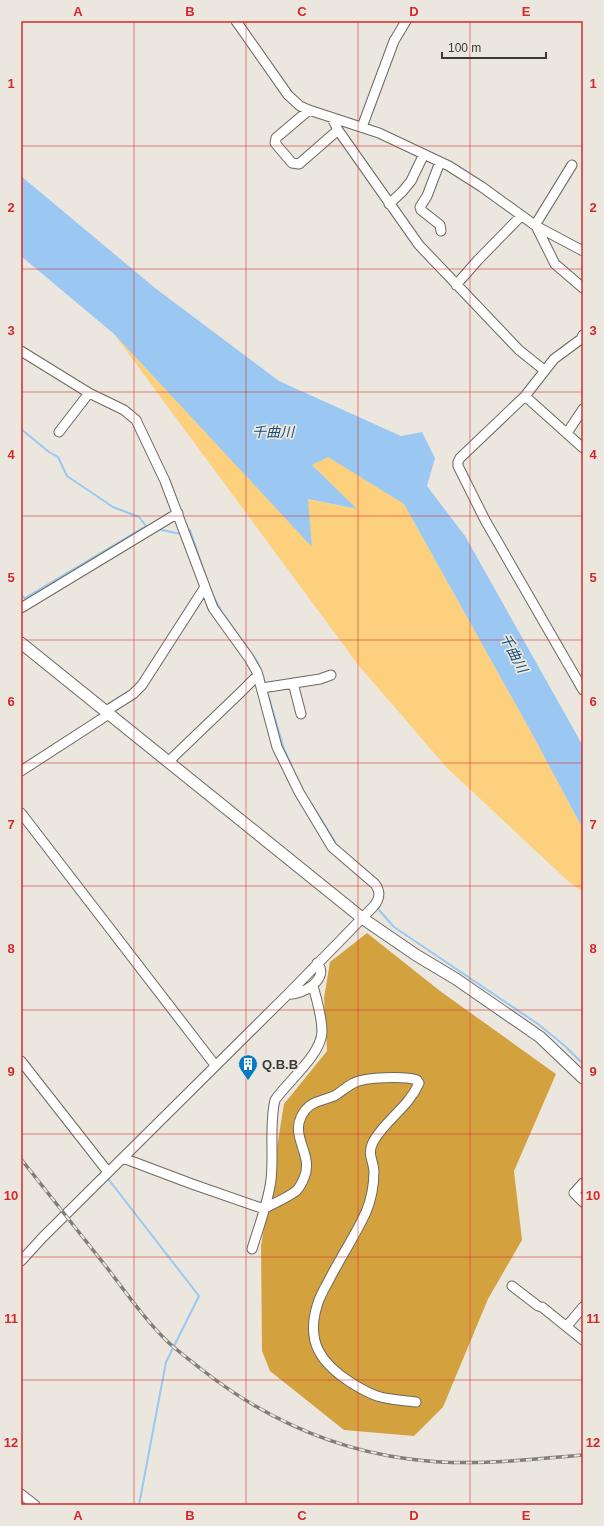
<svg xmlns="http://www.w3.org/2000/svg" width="604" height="1526" font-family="Arial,'Noto Sans JP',sans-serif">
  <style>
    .green { fill: #fdd07e }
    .forest { fill: #d3a23f }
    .water { fill: #9ac8f2 }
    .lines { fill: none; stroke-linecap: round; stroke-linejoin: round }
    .stream { stroke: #9ac8f2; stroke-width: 2 }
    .minor-casing { stroke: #6c6861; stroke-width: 11 }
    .major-casing { stroke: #6c6861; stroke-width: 13 }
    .minor { stroke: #fff; stroke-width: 9 }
    .major { stroke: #fff; stroke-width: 11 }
    .rail-casing { stroke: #817e78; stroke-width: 3.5 }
    .rail { stroke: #ebe7de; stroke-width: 2; stroke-dasharray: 6; stroke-linecap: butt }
    .grid { fill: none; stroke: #d62828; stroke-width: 1; stroke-opacity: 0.55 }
    .labels { text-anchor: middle; stroke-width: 3.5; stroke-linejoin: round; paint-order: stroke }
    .poi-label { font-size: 13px; font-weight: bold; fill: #3b3a36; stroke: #ebe7de; text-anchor: start }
    .water-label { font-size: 14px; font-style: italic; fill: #144e7b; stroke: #ebe7de }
    .neatline { fill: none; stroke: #d62828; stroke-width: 1.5 }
    .grid-label { font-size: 13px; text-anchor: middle; font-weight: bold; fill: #d62828 }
  </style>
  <rect width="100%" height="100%" fill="#ebe7de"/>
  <path class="green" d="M114 334 312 546 307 499 356 509 312 465 328 456 404 504 530 730 583 829V892L569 882 447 768 359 666Z"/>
  <path class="forest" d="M367 933 440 991 556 1074 514 1171 522 1240 488 1299 443 1407 414 1436 344 1430 270 1371 262 1351 261 1246 284 1104 327 1051 324 998 330 962Z"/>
  <path class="water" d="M21 176 155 288 279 381 401 436 422 432 435 458 427 486 465 536 583 746V829L530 730 404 504 328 457 312 465 357 509 308 499 312 547 114 334 21 256Z"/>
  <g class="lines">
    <path class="stream" d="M21 429 49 452 58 457 67 476 113 507 139 517 146 526
      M157 529 181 534
      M188 531 190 530 206 577
      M21 596 25 598 146 526
      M213 596 222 612 258 663 265 683
      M267 691 284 749 292 767
      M311 803 337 845
      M379 910 394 927 538 1024 565 1046 583 1064
      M109 1180 199 1296 166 1362 139 1505"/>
    <defs>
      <path id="minor" d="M236 21 288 95 300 106 309 110 379 133 449 166 482 187 536 226 583 251
        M309 110 276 138 275 143 292 163 299 164 338 130
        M332 118 338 130 419 245 519 350 544 370
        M362 127 394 41 406 21
        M440 162 427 196 420 207 421 210 440 225 441 231
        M572 165 537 222 536 226 555 264 583 288
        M389 204 402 192 411 181 424 154
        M456 285 478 260 521 216
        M583 335 581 339 554 359 525 396 460 458 458 462V466L485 520 583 690
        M21 351 89 393 124 410 136 420 165 481 213 608 249 658 257 672 277 747 299 792 332 847 375 884C381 892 380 899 373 907L288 994 43 1237 21 1261
        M525 396 583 448
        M59 432 89 393
        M567 433 583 409
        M21 608 178 513
        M293 683 301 714
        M262 688 320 679 331 675
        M106 711 133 694 142 685 205 587
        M168 762 242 691 254 679 259 678
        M21 771 109 714
        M21 813 215 1065
        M288 994C302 996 331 978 317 963
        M21 1061 108 1172
        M123 1158 192 1184 264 1209C274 1203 287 1198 296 1191 300 1187 302 1183 304 1178 314 1156 291 1138 301 1117 310 1099 322 1102 336 1095 342 1091 347 1086 354 1083 364 1077 405 1076 417 1080L419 1083C409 1107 385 1120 373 1142 367 1155 373 1159 374 1171 374 1185 371 1200 366 1212 355 1236 340 1258 328 1282 324 1289 319 1298 317 1306 306 1342 321 1363 350 1382 358 1387 368 1393 377 1396 389 1400 403 1400 416 1402
        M583 1183 574 1193 583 1202
        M252 1249C259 1226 268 1203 271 1180 274 1155 269 1124 275 1100 288 1081 321 1055 322 1032 322 1016 317 1001 313 986
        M512 1286 538 1306 542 1307 583 1340
        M567 1326 583 1307
        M21 1494 35 1505"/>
      <path id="major" d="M21 643 362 918 416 955 456 979 540 1037 583 1078"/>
    </defs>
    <use href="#minor" class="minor-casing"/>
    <use href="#major" class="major-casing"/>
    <use href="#minor" class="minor"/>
    <use href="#major" class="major"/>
    <defs>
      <path id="rail" d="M21 1159C50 1196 79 1232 108 1269 127 1294 146 1321 169 1343 179 1352 190 1360 201 1369 261 1416 332 1449 409 1459 467 1467 525 1460 583 1455"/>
    </defs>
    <use href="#rail" class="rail-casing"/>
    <use href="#rail" class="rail"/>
  </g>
  <path class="grid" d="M134 21V1505M246 21V1505M358 21V1505M470 21V1505M21 146H583M21 269H583M21 392H583M21 516H583M21 640H583M21 763H583M21 886H583M21 1010H583M21 1134H583M21 1257H583M21 1380H583"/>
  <defs>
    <symbol id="building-pin" viewBox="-11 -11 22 30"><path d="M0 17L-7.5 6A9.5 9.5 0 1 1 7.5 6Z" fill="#077ac4" stroke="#ebe7de"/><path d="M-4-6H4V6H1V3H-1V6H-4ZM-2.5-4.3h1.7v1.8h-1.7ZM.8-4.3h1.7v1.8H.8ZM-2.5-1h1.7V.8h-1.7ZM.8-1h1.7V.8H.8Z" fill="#fff"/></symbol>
  </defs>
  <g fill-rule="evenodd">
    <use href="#building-pin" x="237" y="1053" width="22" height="30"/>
  </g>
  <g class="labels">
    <g class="poi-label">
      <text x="262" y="1069">Q.B.B</text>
    </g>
    <g class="water-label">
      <text x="273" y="437">千曲川</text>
      <text transform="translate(514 653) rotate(62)" y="5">千曲川</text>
    </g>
  </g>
  <rect width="604" height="1526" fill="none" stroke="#ebe7de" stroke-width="44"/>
  <path d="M442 52v6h104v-6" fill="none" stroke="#3b3a36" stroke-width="2"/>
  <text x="448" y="52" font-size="12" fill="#3b3a36" stroke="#ebe7de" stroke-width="3" paint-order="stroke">100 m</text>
  <rect x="22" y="22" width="560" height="1482" class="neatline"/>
  <g class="grid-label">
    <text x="78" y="16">A</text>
    <text x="190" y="16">B</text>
    <text x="302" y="16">C</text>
    <text x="414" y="16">D</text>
    <text x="526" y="16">E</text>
    <text x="11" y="88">1</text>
    <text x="593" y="88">1</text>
    <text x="11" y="212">2</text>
    <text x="593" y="212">2</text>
    <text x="11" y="335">3</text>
    <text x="593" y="335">3</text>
    <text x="11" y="459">4</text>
    <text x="593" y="459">4</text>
    <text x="11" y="582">5</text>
    <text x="593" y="582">5</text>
    <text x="11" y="706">6</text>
    <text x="593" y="706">6</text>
    <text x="11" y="829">7</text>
    <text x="593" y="829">7</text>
    <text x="11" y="953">8</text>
    <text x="593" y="953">8</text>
    <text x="11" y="1076">9</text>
    <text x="593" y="1076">9</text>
    <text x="11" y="1200">10</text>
    <text x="593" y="1200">10</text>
    <text x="11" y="1323">11</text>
    <text x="593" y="1323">11</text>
    <text x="11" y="1447">12</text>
    <text x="593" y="1447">12</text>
    <text x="78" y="1520">A</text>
    <text x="190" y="1520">B</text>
    <text x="302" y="1520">C</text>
    <text x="414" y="1520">D</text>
    <text x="526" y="1520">E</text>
  </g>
</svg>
